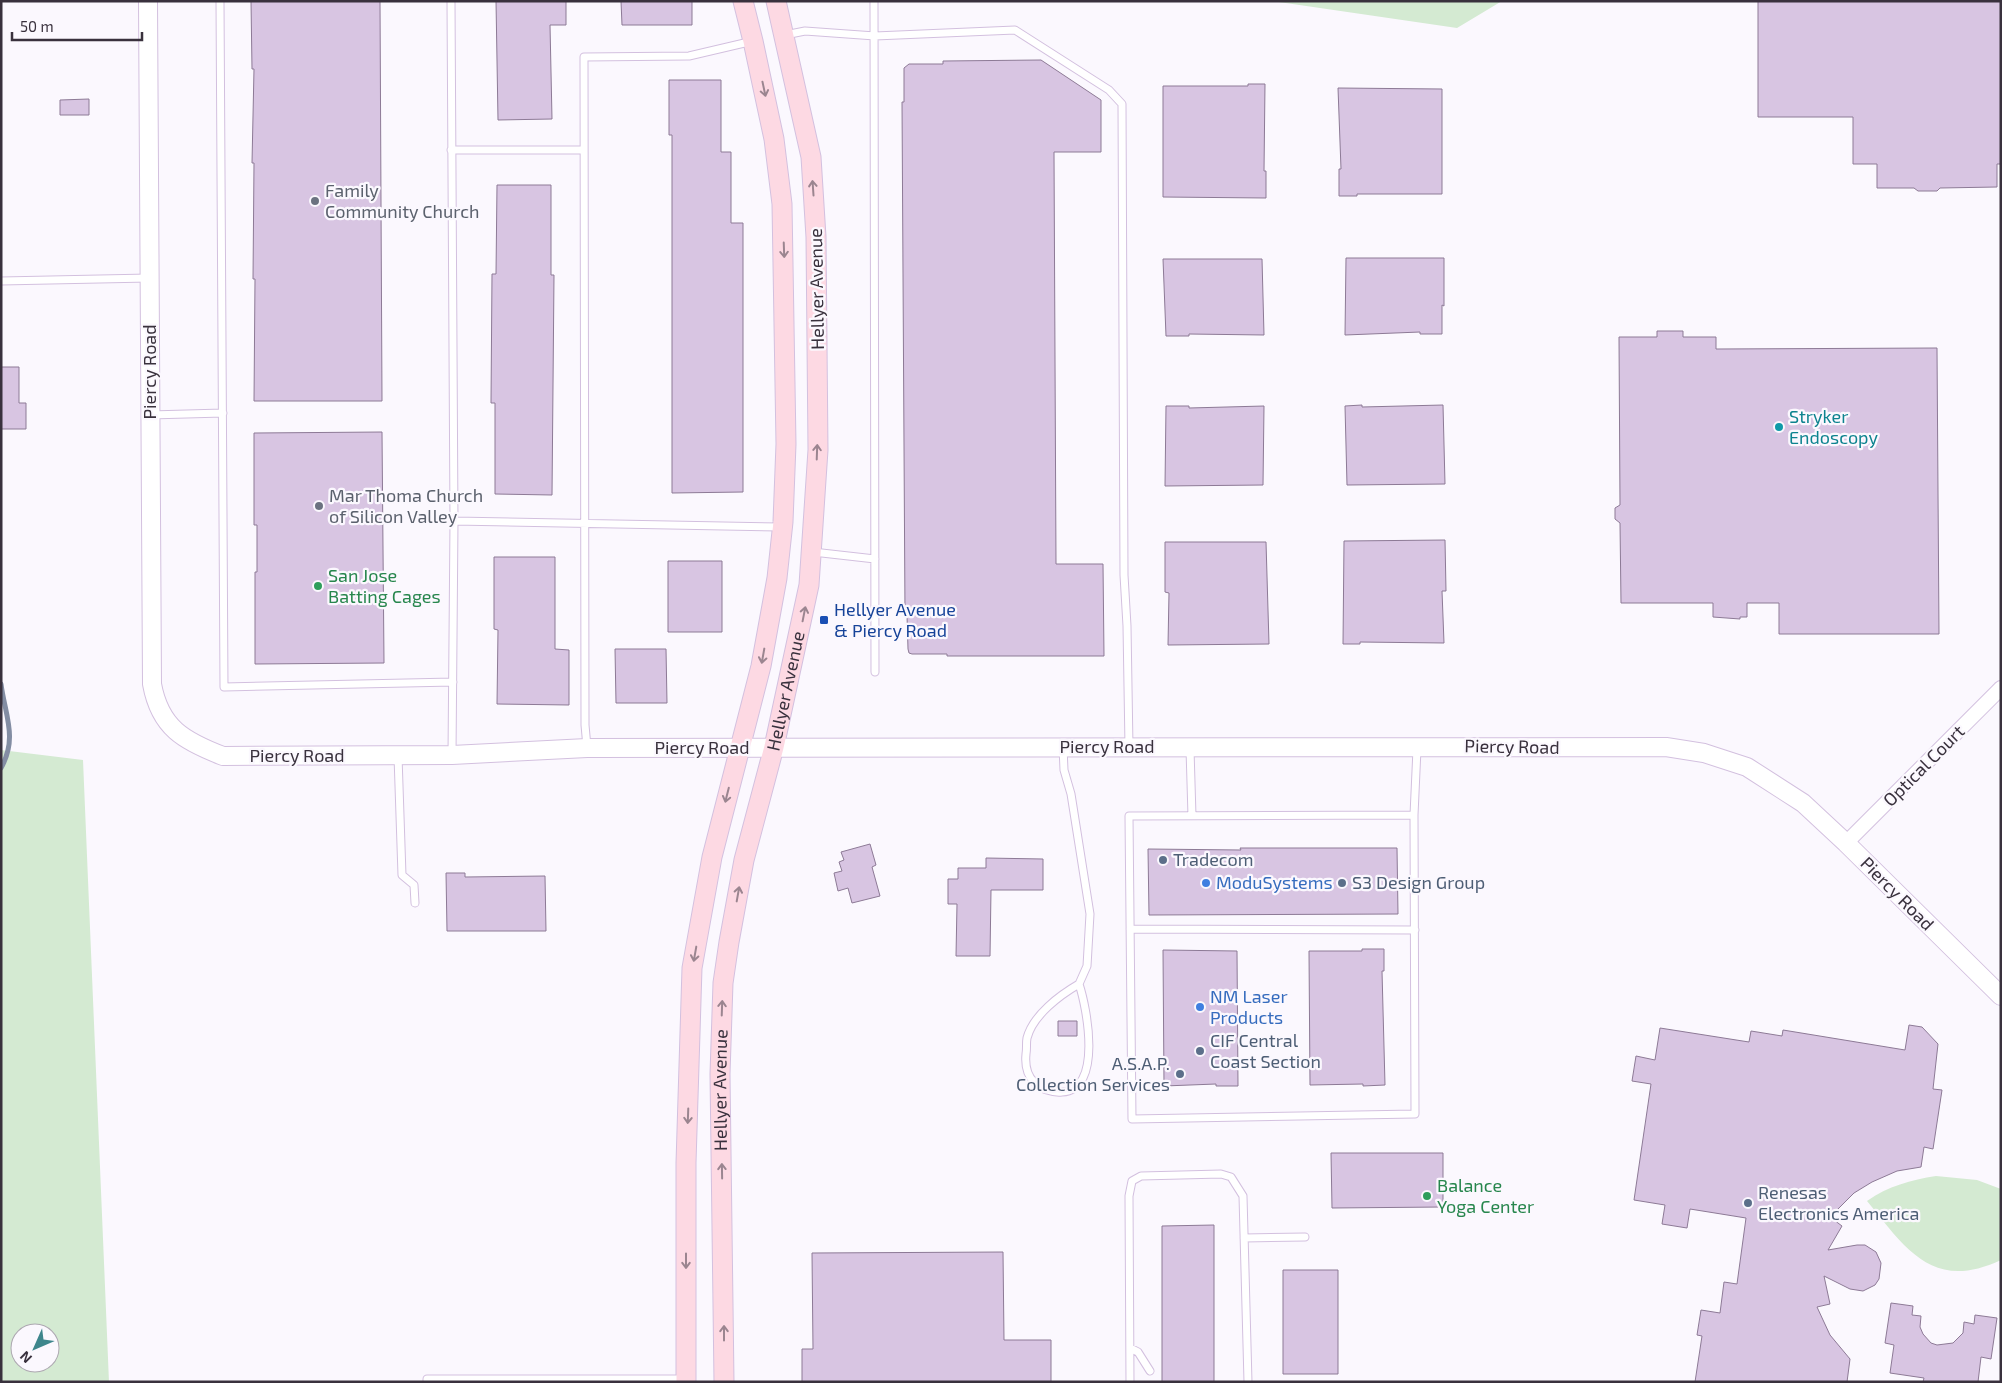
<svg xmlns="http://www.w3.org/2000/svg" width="2002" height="1383" font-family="'Exo 2',sans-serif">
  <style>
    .green { fill: #d4ead2; fill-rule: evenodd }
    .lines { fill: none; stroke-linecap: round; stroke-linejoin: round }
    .stream { stroke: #838da3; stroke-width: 5 }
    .building { fill: #d8c5e2; stroke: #8d7a96 }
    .service-casing { stroke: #d3c0df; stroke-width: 9 }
    .minor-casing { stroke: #d3c0df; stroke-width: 16 }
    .tertiary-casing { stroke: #d3c0df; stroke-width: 20 }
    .secondary-casing { stroke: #d3c0df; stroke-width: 21 }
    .service { stroke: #fff; stroke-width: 7 }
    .minor { stroke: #fff; stroke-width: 14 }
    .tertiary { stroke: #fff; stroke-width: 18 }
    .secondary { stroke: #fdd9e3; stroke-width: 19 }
    .oneway { stroke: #9b8590 }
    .worship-dot { fill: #6b7280; stroke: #fbf8fe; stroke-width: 2 }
    .culture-dot { fill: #0f9aa8; stroke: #fbf8fe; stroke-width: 2 }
    .leisure-dot { fill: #2e9e5b; stroke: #fbf8fe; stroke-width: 2 }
    .transit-dot { fill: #1a4fb4; stroke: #fbf8fe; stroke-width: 2 }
    .service-dot { fill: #5c6f8a; stroke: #fbf8fe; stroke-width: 2 }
    .shop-dot { fill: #3f7fe0; stroke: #fbf8fe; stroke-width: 2 }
    .labels { text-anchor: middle; stroke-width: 4.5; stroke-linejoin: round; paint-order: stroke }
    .worship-label { font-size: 18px; fill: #5b616d; stroke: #fbf8fe; text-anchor: start }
    .street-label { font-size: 18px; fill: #39313d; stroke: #fbf8fe }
    .culture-label { font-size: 18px; fill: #0d838f; stroke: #fbf8fe; text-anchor: start }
    .leisure-label { font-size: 18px; fill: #27864d; stroke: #fbf8fe; text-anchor: start }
    .transit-label { font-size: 18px; fill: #164399; stroke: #fbf8fe; text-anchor: start }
    .service-label { font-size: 18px; fill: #4e5e75; stroke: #fbf8fe; text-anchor: start }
    .shop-label { font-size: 18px; fill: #366cbe; stroke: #fbf8fe; text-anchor: start }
  </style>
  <rect width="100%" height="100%" fill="#fbf8fe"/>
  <path class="green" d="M1272 1H1502L1457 28Z
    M1 750 83 760 109 1382H1ZM20 1333H50V1363H20Z
    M1936 1176 1977 1180 2001 1189V1260C1933 1292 1906 1249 1867 1201 1888 1186 1911 1180 1936 1176Z"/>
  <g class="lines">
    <path class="stream" d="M1 684C5 715 18 738 1 768"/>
  </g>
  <path class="building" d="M251 1H380L382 401H254L255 279H253L254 163H252L254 69H252Z
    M496 1H566V25H550L552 119 498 120Z
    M621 1H692V25H622Z
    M1758 1H2001V164H1997V187L1940 188 1937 191H1918L1914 188H1877V164H1853V117H1758Z
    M1041 60 1101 100V152H1054L1056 564H1103L1104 656H947V654H912L909 653 908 649 907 615H905L902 102H904V68L909 64H943V61Z
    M669 80H721V152H731V223H743V492L672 493V135H669Z
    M1248 84H1265L1264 171H1266V198L1163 197V86H1248Z
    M1338 88 1442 89V194H1357V196H1339V169H1341Z
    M89 99V115H60V100Z
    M497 185H551V275H554L552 495 495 494V403H491L492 274H496Z
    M1346 258H1444V306L1442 305V334H1420V332L1345 335Z
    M1163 259H1262L1264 335 1189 334V336H1166Z
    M1657 331H1683V337H1716V349L1937 348 1939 634H1779V603H1747V617H1740V619L1713 617V603H1621L1620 523 1615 519V508L1620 505 1619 337H1657Z
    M1 367H19V403H26V429H1Z
    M1362 405V407L1443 405 1445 484 1347 485 1345 406Z
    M1166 406H1189V408L1264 406 1263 485 1165 486Z
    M382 432 384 663 255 664V572H257V525H254V433Z
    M1445 540 1446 591H1442L1444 643 1360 642V644H1343L1344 541Z
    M1165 542H1266L1269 644 1168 645 1169 593 1165 592Z
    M494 557H555V649L569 650V705L497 704 498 630 494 629Z
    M668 561H722V632H668Z
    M615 649H666L667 703H616Z
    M870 844 876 865 872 867 880 896 852 903 848 888 838 891 834 873 842 871 839 862 844 860 841 852Z
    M1240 848H1397L1398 914 1149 915 1148 849 1241 850Z
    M986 858 1043 859V890H991L990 956H956L957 904H948V879H958V868H986Z
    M446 873H465V877L545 876 546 931H447Z
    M1362 949H1384V971H1382L1385 1085 1363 1086V1084L1310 1085 1309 951H1362Z
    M1163 950 1237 951 1238 1086H1216V1084L1164 1086Z
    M1058 1021H1077V1036H1058Z
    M1909 1025 1922 1027 1938 1044 1933 1089 1942 1090 1933 1149 1924 1147 1921 1167 1897 1171 1872 1182 1854 1193 1830 1217 1842 1226 1828 1250 1857 1245H1865L1876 1252 1881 1263 1879 1279 1875 1285 1863 1291 1850 1289 1824 1276 1830 1304 1817 1307 1830 1335 1850 1359 1847 1382H1695L1702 1336 1697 1335 1701 1310 1720 1313 1724 1282 1737 1284 1746 1218 1690 1209 1687 1228 1662 1224 1665 1205 1634 1200 1651 1084 1632 1081 1636 1056 1655 1060 1660 1028 1749 1042 1751 1031 1782 1036 1783 1030 1905 1050Z
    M1331 1153H1443V1207L1332 1208Z
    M1214 1225V1382H1162V1226Z
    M1003 1252 1004 1340H1051V1382H802V1349H813L812 1253Z
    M1283 1270H1338V1374H1283Z
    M1891 1303 1913 1306 1912 1315 1921 1316 1920 1327 1923 1334 1931 1343 1937 1345 1953 1343 1963 1333 1964 1322 1974 1324 1975 1315 1997 1318 1991 1359 1981 1357 1978 1382H1923L1924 1378 1890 1373 1894 1345 1885 1343Z"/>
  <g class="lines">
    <defs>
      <path id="service" d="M220 1 224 687 453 682
        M451 1 454 521 452 755
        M874 1 875 672
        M785 35 805 31 875 36 1015 30 1109 90 1122 104 1124 575 1127 626 1129 747
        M451 150H584
        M1 281 149 278
        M150 415 223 413
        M454 521 782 527
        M813 552 875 559
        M587 747 585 725 584 57 689 56 753 41
        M1063 747 1064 770 1071 794 1090 914 1087 966 1079 984C1087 1008 1103 1090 1062 1092 1053 1093 1040 1089 1034 1082 1026 1074 1025 1064 1026 1054 1027 1049 1026 1043 1027 1038 1033 1015 1060 995 1079 984
        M1190 749 1192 816
        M398 756 402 875 414 885 415 903
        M1414 815 1129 816 1132 1119 1415 1114 1414 815 1417 749
        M1130 929 1415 930
        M1244 1238 1305 1237
        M1130 1348 1138 1352 1150 1371
        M427 1382V1379H686
        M1130 1382 1129 1196 1132 1181 1141 1176 1221 1174 1231 1177 1243 1196 1248 1382"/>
      <path id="minor" d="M1846 843 2001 688"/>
      <path id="tertiary" d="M148 1 152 684C160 728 184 741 223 756L452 755 587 748 1666 747 1704 753 1747 767 1803 803 1846 843 2001 996"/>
      <g id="secondary">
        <path d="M686 1382V1163L692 968 712 857 761 666 777 578 783 522 786 444 782 204 774 139 753 41 743 1"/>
        <path id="s1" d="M724 1382 720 1074 723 983 729 942 744 860 774 747 809 585 818 450 816 237 811 157 776 1"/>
      </g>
    </defs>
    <use href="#service" class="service-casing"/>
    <use href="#minor" class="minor-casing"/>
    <use href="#tertiary" class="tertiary-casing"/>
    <use href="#secondary" class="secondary-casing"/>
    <use href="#service" class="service"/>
    <use href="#minor" class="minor"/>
    <use href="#tertiary" class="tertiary"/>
    <use href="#secondary" class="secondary"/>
  </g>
  <defs><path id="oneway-shaft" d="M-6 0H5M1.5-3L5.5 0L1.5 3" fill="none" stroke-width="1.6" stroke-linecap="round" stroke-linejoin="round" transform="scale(1.25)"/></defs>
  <g class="oneway">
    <use href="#oneway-shaft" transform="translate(764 89) rotate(78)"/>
    <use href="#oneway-shaft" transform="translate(813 188) rotate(-94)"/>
    <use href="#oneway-shaft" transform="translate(784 250) rotate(88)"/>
    <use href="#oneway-shaft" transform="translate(817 452) rotate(-88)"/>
    <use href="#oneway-shaft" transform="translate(804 614) rotate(-79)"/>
    <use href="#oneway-shaft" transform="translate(763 656) rotate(100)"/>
    <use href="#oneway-shaft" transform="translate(727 795) rotate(104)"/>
    <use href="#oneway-shaft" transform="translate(738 894) rotate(-80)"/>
    <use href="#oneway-shaft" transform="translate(695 954) rotate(100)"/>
    <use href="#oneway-shaft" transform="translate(722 1008) rotate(-88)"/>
    <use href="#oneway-shaft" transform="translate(688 1116) rotate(92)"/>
    <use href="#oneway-shaft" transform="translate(722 1171) rotate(-91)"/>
    <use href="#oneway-shaft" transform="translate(686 1261) rotate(90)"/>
    <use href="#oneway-shaft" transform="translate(724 1333) rotate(-90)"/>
  </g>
  <g class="worship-dot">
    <circle cx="315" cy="201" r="5"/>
    <circle cx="319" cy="506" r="5"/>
  </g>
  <circle class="culture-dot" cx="1779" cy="427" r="5"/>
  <g class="leisure-dot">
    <circle cx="318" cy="586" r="5"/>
    <circle cx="1427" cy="1196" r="5"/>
  </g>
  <rect class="transit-dot" x="819" y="615" width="10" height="10" rx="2.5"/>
  <g class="service-dot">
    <circle cx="1163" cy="860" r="5"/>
    <circle cx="1342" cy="883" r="5"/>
    <circle cx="1200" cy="1051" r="5"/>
    <circle cx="1180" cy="1074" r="5"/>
    <circle cx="1748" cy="1203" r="5"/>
  </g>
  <g class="shop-dot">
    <circle cx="1206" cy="883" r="5"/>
    <circle cx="1200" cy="1007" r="5"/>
  </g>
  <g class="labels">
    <g class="worship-label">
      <text x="325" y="197">Family<tspan x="325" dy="21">Community Church</tspan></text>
      <text x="329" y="502">Mar Thoma Church<tspan x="329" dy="21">of Silicon Valley</tspan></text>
    </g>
    <g class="street-label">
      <text transform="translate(817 289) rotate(-91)" y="6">Hellyer Avenue</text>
      <text transform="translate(150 372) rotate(-90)" y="6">Piercy Road</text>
      <text dy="6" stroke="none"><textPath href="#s1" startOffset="698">Hellyer Avenue</textPath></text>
      <text x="1107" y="753">Piercy Road</text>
      <text transform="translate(1512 747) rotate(1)" y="6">Piercy Road</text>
      <text x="702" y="754">Piercy Road</text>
      <text x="297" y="762">Piercy Road</text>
      <text transform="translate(1924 766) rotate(-45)" y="6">Optical Court</text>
      <text transform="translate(1897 894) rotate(45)" y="6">Piercy Road</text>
      <text dy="6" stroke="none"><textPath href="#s1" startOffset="292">Hellyer Avenue</textPath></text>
    </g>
    <g class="culture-label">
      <text x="1789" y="423">Stryker<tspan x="1789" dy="21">Endoscopy</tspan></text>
    </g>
    <g class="leisure-label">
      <text x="328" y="582">San Jose<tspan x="328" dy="21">Batting Cages</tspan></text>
      <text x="1437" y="1192">Balance<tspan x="1437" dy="21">Yoga Center</tspan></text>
    </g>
    <g class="transit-label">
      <text x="834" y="616">Hellyer Avenue<tspan x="834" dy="21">&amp; Piercy Road</tspan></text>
    </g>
    <g class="service-label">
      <text x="1173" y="866">Tradecom</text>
      <text x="1352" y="889">S3 Design Group</text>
      <text x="1210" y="1047">CIF Central<tspan x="1210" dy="21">Coast Section</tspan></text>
      <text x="1170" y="1070" text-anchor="end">A.S.A.P.<tspan x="1170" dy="21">Collection Services</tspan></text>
      <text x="1758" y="1199">Renesas<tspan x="1758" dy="21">Electronics America</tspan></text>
    </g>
    <g class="shop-label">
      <text x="1216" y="889">ModuSystems</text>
      <text x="1210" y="1003">NM Laser<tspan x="1210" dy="21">Products</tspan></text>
    </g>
  </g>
  <rect width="2002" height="1383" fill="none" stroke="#39313d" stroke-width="5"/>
  <g transform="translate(35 1348) rotate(225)"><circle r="24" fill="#fbf8fe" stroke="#ada8b1"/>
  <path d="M0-4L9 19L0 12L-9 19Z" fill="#3e868c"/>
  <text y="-8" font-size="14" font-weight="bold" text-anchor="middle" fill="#39313d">N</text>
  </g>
  <path d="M12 32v8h130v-8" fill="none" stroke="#39313d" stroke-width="2.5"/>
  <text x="20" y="32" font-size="15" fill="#39313d" stroke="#fbf8fe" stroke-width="4" paint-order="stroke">50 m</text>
</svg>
